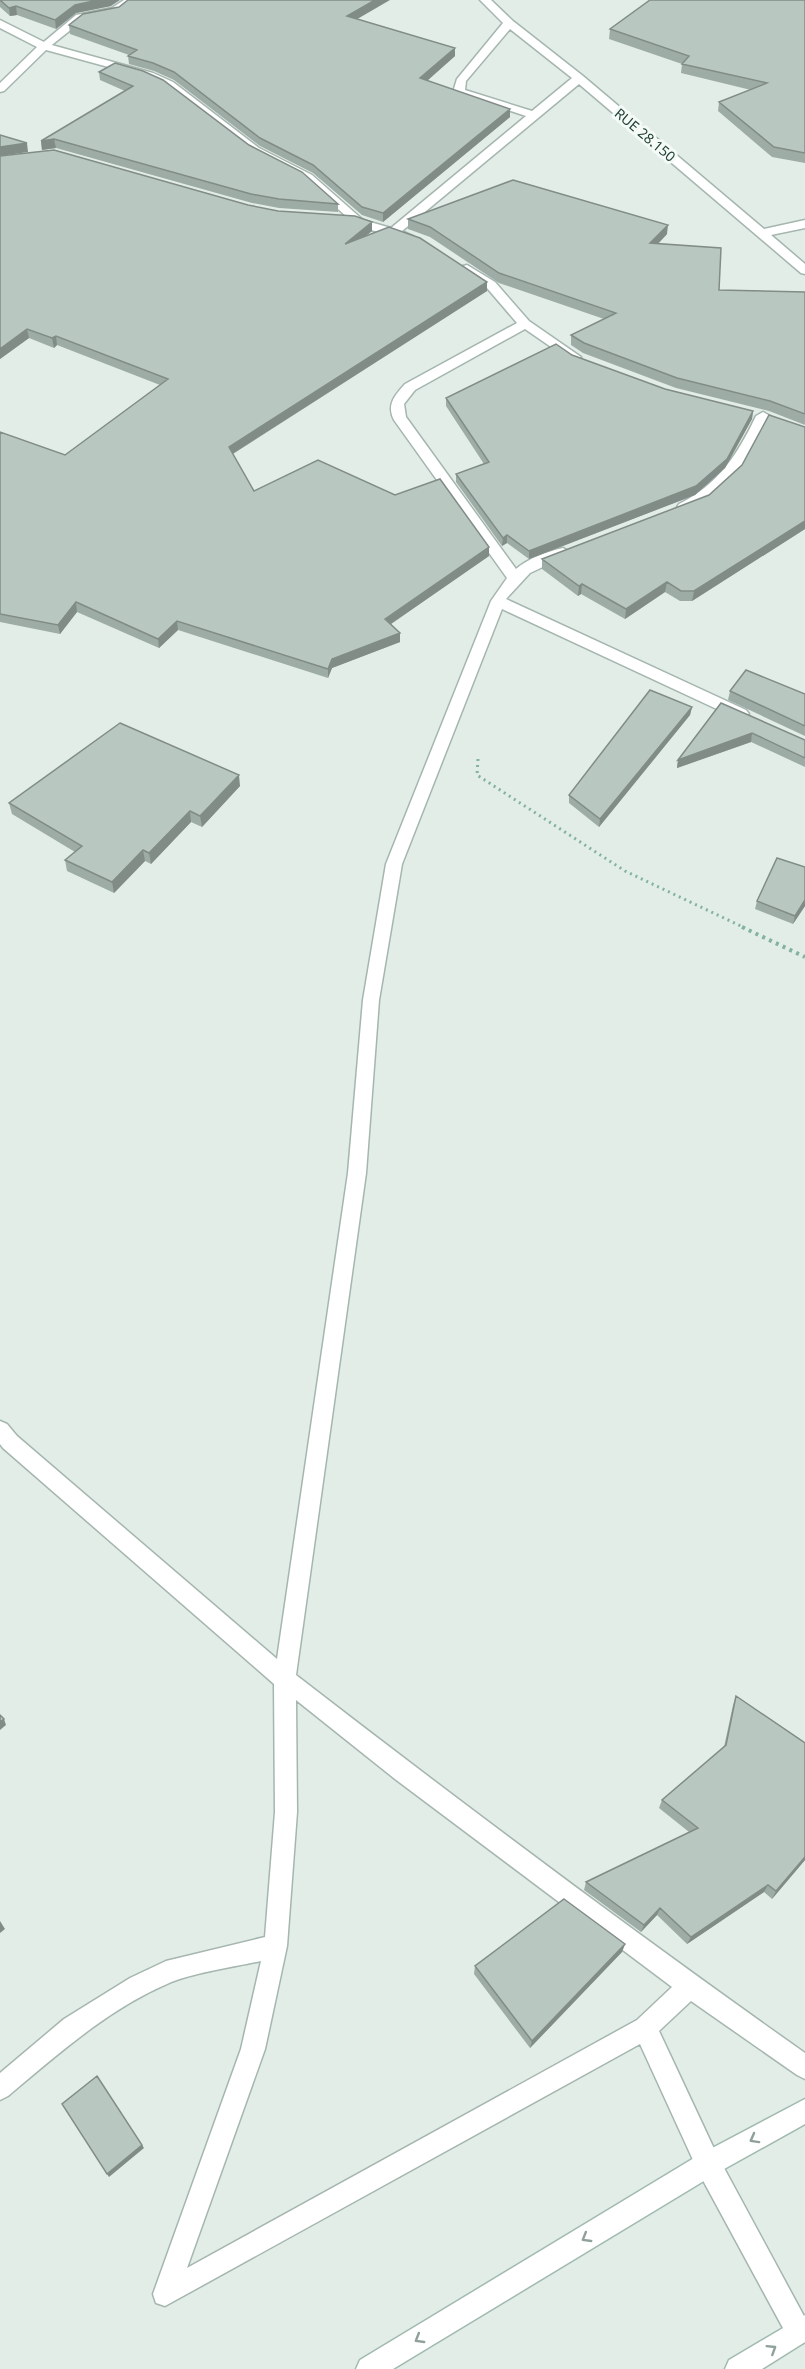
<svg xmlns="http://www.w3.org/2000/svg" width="805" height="2369" font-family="'Noto Sans',sans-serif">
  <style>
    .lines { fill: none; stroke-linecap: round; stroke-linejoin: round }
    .lane-casing { stroke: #a5b6af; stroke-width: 3 }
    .street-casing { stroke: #a5b6af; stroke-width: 3 }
    .secondary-casing { stroke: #a1bab0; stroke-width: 3 }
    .path-far1 { stroke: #82b2a0; stroke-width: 3; stroke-dasharray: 2 4; stroke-linecap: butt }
    .path { stroke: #82b2a0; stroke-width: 4; stroke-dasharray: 3 4.5; stroke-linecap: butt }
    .lane { fill: #fff; fill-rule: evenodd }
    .street { fill: #fff; fill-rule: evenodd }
    .secondary { fill: #fff; fill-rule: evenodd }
    .wall { fill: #9eaca6 }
    .shaded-wall { fill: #818c87 }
    .building { fill: #b8c8c1; stroke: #818c87; stroke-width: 1.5 }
    .oneway { stroke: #90a09a }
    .labels { text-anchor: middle; stroke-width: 6; stroke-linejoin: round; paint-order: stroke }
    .far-street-label { font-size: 14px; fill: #224036; stroke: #f4faf6 }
  </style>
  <rect width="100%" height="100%" fill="#e3ede8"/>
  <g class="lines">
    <defs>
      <path id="lane" d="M124 0H136L119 13 83 20 48 48 44 49 39 46 76 15 112 8Z"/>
      <path id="street" d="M480 0H491L513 21 583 76 764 229 805 220V228L771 235 805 264V274L801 273 579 84 402 231 413 236 407 240 346 223 344 220 347 217 304 179 251 152 165 86 145 77 46 50 4 91 0 92V83L37 47 0 28V20L48 44 153 73 173 82 259 148 312 175 363 220 391 228 526 116 453 92 457 79 503 23ZM510 29 572 78 532 111 465 90 466 81Z
        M467 265 495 282 529 321 581 357 575 361 570 360 525 329 415 390 404 404 406 417 516 569C529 558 546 552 563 548L570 552 568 555 530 573 506 599 746 710 749 714 741 719 736 718 502 609 402 864 379 1000 366 1173 296 1675C463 1804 632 1931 805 2053V2079L797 2075 691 2001 659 2031 717 2155 805 2318V2342L799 2345 790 2341 699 2173 640 2044 165 2306 156 2303 153 2294 241 2049 261 1961C234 1967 191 1973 167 1984 107 2010 57 2055 8 2096L0 2100V2073L64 2019 130 1978 166 1961 265 1937 275 1812 274 1684 3 1448 0 1444V1421L7 1424 17 1436 277 1659 348 1173 363 1000 386 864 491 601 507 578 394 420C386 405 395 395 405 384L517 323 487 288 463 272V266ZM296 1700 395 1779 672 1987 637 2020 187 2268 265 2049 287 1946 297 1812Z
        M763 412 770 416C753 451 733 488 697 506 690 509 686 512 679 510L677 507 679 504C718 485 738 454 756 416Z"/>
      <path id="secondary" d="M805 2099V2124L717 2173 393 2369H356L360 2360 699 2155Z
        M805 2315V2342L762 2369H725L729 2360Z"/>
    </defs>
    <use href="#lane" class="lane-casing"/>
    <use href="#street" class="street-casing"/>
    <use href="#secondary" class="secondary-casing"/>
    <path class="path-far1" d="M478 759 477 775 625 871 745 928"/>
    <path class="path" d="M742 927 805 957"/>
    <use href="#lane" class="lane"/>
    <use href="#street" class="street"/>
    <use href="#secondary" class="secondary"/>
  </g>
  <path class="wall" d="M0 0 111 6 76 13 56 29 17 15 10 16 0 7Z
    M805 0V163L772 157 718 111 719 102 751 90 681 73 682 64 609 39 610 29Z
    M119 7 357 19 455 48V56L427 81 510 109V117L383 222 362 215 313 173 260 146 174 80 154 71 129 64 128 56 129 55 70 34 69 25Z
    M115 63 249 145 338 204V212L279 208 252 203 56 148 42 150 41 141 125 91 100 80 99 72Z
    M0 156 278 211 372 222V231L365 236 487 282V291L233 454 254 491 489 547V556L391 624 400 642 332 668 328 678 178 630 159 648 77 612 60 634 0 622V432L65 455 160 385 57 345 54 348 29 338 0 359Z
    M408 219 667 234 658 244 719 290 805 292V425L769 411 676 388 583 353 571 345V335L604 319 499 283 430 237 408 229Z
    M572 355 665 389 753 411 752 419 725 468 695 495 529 559 507 543 502 546 456 482V474L484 464 446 406V398Z
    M805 427V529L692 601H680L665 592 625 619 581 594 578 596 542 569V559L709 495Z
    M730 691 805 694V736L728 700Z
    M721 703 805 740V767L751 742 677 768 678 760Z
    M692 707 690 715 599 827 569 803V795Z
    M240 786 202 827 191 822 151 864 145 861 114 893 67 871 65 860 75 852 12 814 9 803Z
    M805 867V906L793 924 755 909 757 901Z
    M736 1696 805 1743V1860L772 1899 764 1892 687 1944 657 1915 641 1932 584 1890 586 1882 689 1832 659 1808 662 1800 724 1747 733 1705Z
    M625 1944 622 1952 530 2048 474 1974 475 1966Z"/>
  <path class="shaded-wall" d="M98 0H120L111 6 76 13 56 29 55 20 75 5Z
    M375 0H390L347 25V16Z
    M16 6 17 15 10 16 9 8Z
    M455 48V56L420 87V78Z
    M510 109V117L383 222V213Z
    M54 139 56 148 42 150 41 141Z
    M27 143 28 152 0 156V147Z
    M372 222V231L345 253V244Z
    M668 225 667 234 649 253 650 243Z
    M487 282V291L229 456V447Z
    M27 329 29 338 0 359V349Z
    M56 336 57 345 54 348 52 338Z
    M753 411 752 419 725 468 695 495 529 559V551Z
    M805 521V529L692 601 694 591Z
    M507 535V543L502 546 503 538Z
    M489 547V556L385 628V619Z
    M667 582 665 592 625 619 626 609Z
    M582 584 581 594 578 596 579 586Z
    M76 602 77 612 60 634 58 625Z
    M177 621 178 630 159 648 158 639Z
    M400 633V642L332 668 328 678V669L332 659Z
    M692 707 690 715 599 827 600 819Z
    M752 733 751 742 677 768 678 760Z
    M239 775 240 786 202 827 200 816Z
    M190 811 191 822 151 864 149 853Z
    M143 850 145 861 114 893 112 882Z
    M805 900V906L793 924 795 916Z
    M4 1719 6 1725 0 1730V1722Z
    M805 1857V1860L772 1899 776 1891Z
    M768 1885 764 1892 687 1944 691 1937Z
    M660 1908 657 1915 641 1932 644 1925Z
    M0 1921 5 1929 0 1933Z
    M625 1944 622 1952 530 2048 532 2041Z
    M142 2145 144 2148 109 2177 107 2174Z"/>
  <path class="building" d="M0 0H98L75 5 55 20 16 6 9 8Z
    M128 0H375L347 16 455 48 420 78 510 109 383 213 362 207 313 165 260 138 174 72 153 63 128 56 137 50 69 25 83 14 119 7Z
    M650 0H805V153L774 147 719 102 767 83 682 64 689 56 610 29Z
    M115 63 143 71 163 80 249 145 302 172 338 204 279 199 251 194 54 139 41 141 133 86 99 72Z
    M0 135 27 143 0 147Z
    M54 150 248 205 278 211 355 216 372 222 345 244 389 227 420 238 487 282 229 447 254 491 318 460 395 495 440 479 489 547 385 619 400 633 332 659 328 669 177 621 158 639 76 602 58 625 0 614V432L65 455 168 379 56 336 52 338 27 329 0 349V156Z
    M513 180 668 225 650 243 721 248 719 290 805 292V414L770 401 677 378 584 343 571 335 616 313 499 273 430 227 408 219Z
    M556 344 572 355 665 389 753 411 727 459 696 486 529 551 507 535 503 538 456 474 489 462 446 398Z
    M769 415 805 427V521L694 591H681L667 582 626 609 582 584 579 586 542 559 709 495 742 465Z
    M746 670 805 694V726L730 691Z
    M650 690 692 707 600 819 569 795Z
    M721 703 805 740V758L752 733 678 760Z
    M120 723 239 775 200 816 190 811 149 853 143 850 112 882 65 860 82 846 9 803Z
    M777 858 805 867V900L795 916 757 901Z
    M736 1696 805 1743V1857L776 1891 768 1885 691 1937 660 1908 644 1925 586 1882 698 1828 662 1800 726 1745Z
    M0 1715 4 1719 0 1722Z
    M564 1899 625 1944 532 2041 475 1966Z
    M97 2076 142 2145 107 2174 62 2104Z"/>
  <defs><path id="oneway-chevron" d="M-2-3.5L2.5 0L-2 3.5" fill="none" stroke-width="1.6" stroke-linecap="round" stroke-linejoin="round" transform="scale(1.5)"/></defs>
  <g class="oneway">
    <use href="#oneway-chevron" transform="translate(754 2139) rotate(151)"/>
    <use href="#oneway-chevron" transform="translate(586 2238) rotate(149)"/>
    <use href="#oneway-chevron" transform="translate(419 2339) rotate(149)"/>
    <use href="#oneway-chevron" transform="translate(772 2349) rotate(-32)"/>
  </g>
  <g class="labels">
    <g class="far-street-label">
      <text transform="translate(645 135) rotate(40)" y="5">RUE 28.150</text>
    </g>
  </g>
</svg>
